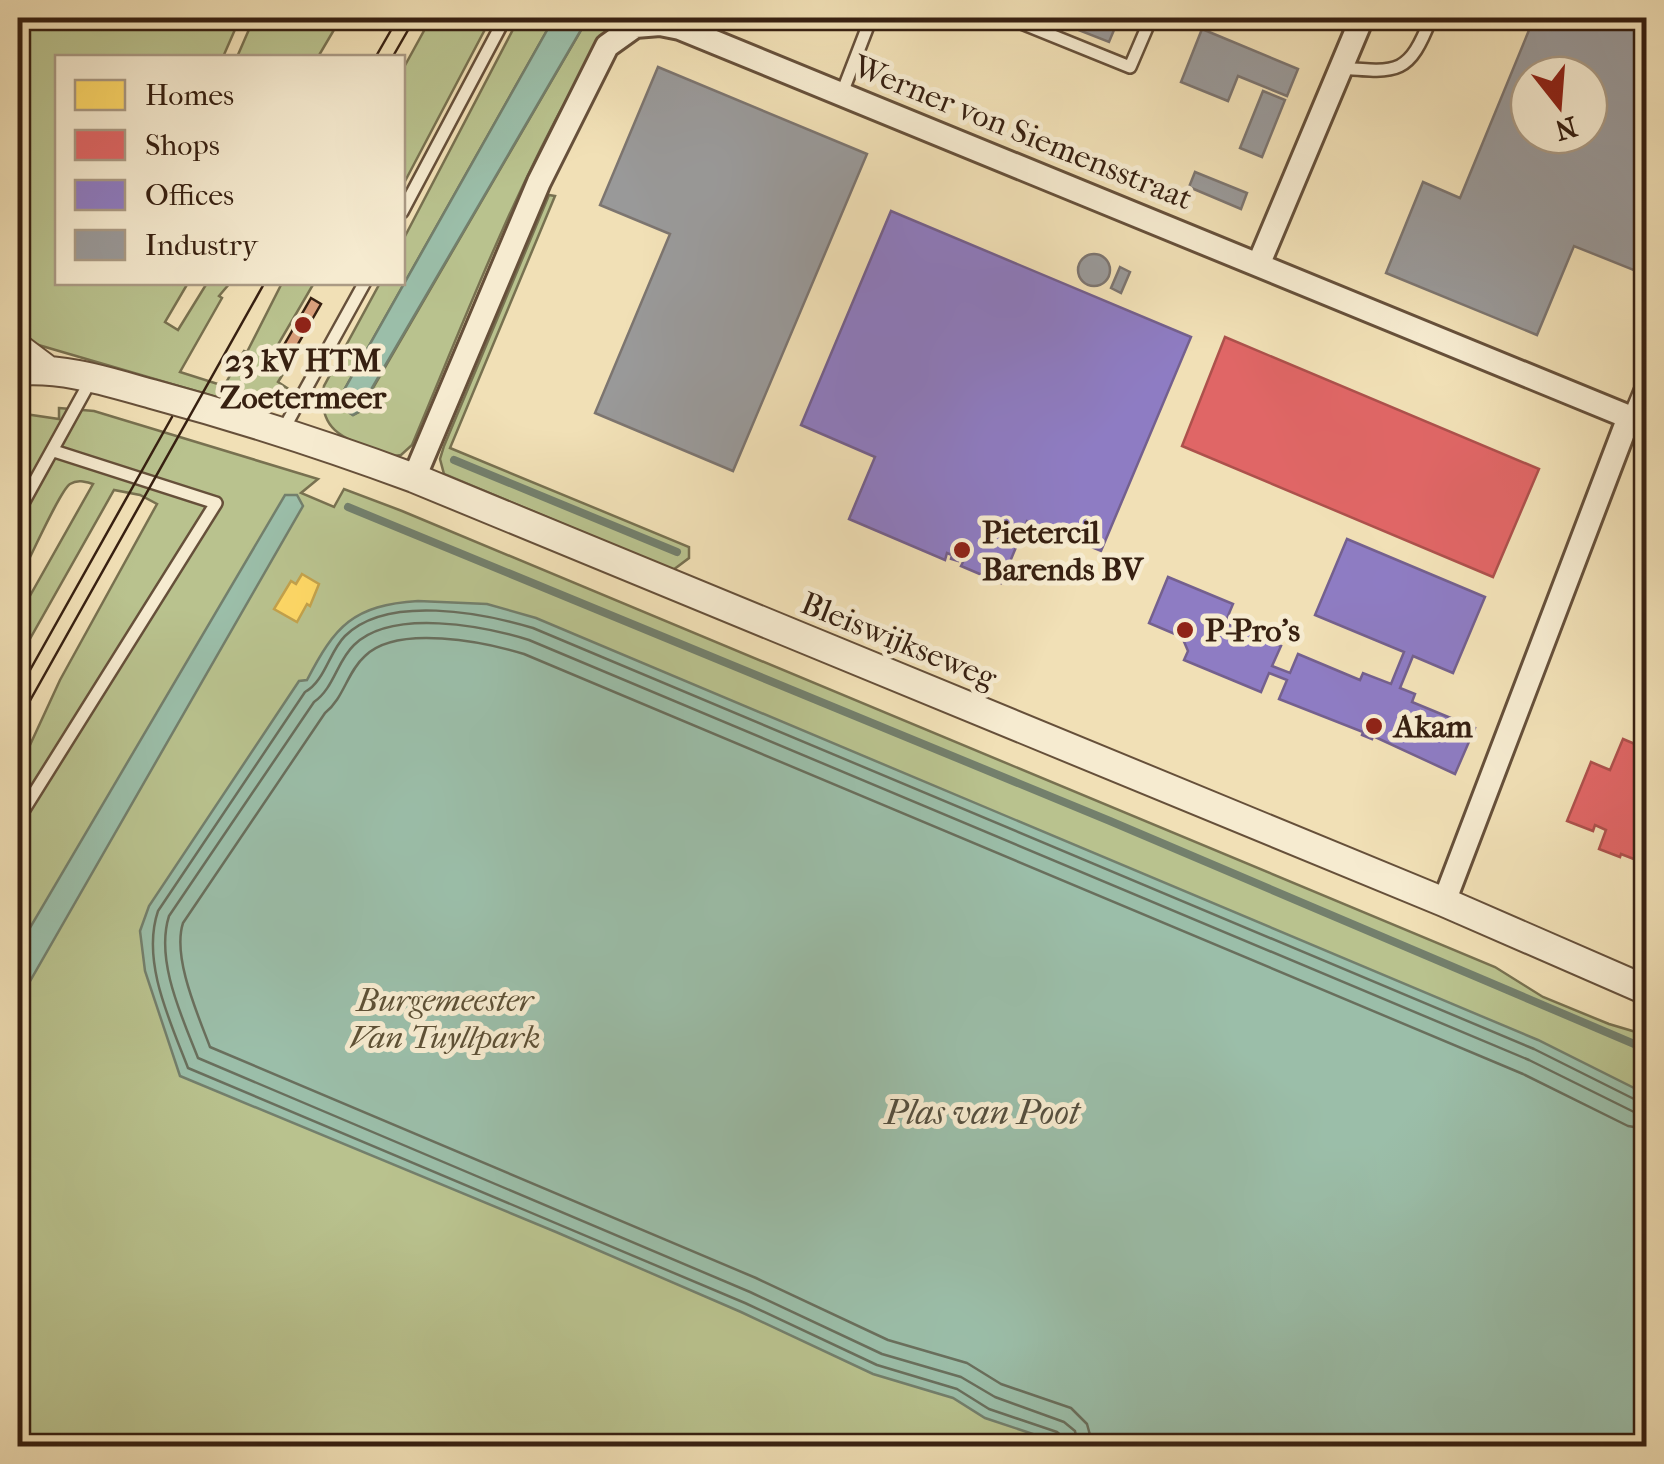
<svg xmlns="http://www.w3.org/2000/svg" width="1664" height="1464" font-family="'IM FELL French Canon',serif">
  <style>
    .green { fill: #b9c28e; stroke: #787150; stroke-width: 2.5 }
    .water { fill: #9bbea9; stroke: #737f6c; stroke-width: 2.5 }
    .homes { fill: #ffd966; stroke: #c3a24c; stroke-width: 2.5 }
    .shops { fill: #e06666; stroke: #ad514c; stroke-width: 2.5 }
    .offices { fill: #8e7cc3; stroke: #74608e; stroke-width: 2.5 }
    .industry { fill: #999; stroke: #7c7570; stroke-width: 2.5; fill-rule: evenodd }
    .lines { fill: none; stroke-linecap: round; stroke-linejoin: round }
    .shore { stroke: #696f5d; stroke-width: 2.5 }
    .stream { stroke: #737f6c; stroke-width: 8 }
    .building { fill: #d99f7b; stroke: #372011; stroke-width: 2.5 }
    .service-casing { stroke: #66503a; stroke-width: 16 }
    .minor-casing { stroke: #66503a; stroke-width: 28 }
    .tertiary-casing { stroke: #66503a; stroke-width: 32 }
    .service { stroke: #f6ebd0; stroke-width: 11 }
    .minor { stroke: #f6ebd0; stroke-width: 22 }
    .tertiary { stroke: #f6ebd0; stroke-width: 28 }
    .tram { stroke: #372011; stroke-width: 2.5 }
    .poi-dot { fill: #8f2418; stroke: #f6ebd0; stroke-width: 4 }
    .labels { text-anchor: middle; stroke-width: 10; stroke-linejoin: round; paint-order: stroke }
    .street-label { font-size: 32px; fill: #372011; stroke: #f6ebd0 }
    .poi-label { font-size: 32px; font-weight: bold; fill: #372011; stroke: #f6ebd0; text-anchor: start }
    .park-label { font-size: 32px; font-style: italic; fill: #5e5136; stroke: #f6ebd0 }
    .water-label { font-size: 35px; font-style: italic; fill: #554f3f; stroke: #f6ebd0 }
  </style>
  <rect width="100%" height="100%" fill="#f1e0b6"/>
  <filter id="stains"><feTurbulence type="fractalNoise" baseFrequency=".002" numOctaves="4"/><feColorMatrix values="0 0 0 0 .2 0 0 0 0 .09 0 0 0 0 .02 0 0 0 .5 -.17"/></filter>
  <radialGradient id="worn" r=".72"><stop offset=".6" stop-color="#630" stop-opacity="0"/><stop offset="1" stop-color="#630" stop-opacity=".3"/></radialGradient>
  <path class="green" d="M18 18H240L223 57 58 58V282L188 283 165 322 178 330 207 283H230L219 296 222 298 180 372 224 386 244 351 247 352 282 283H314L276 348 293 358 278 382 287 388C273 401 259 406 240 404L18 339Z
    M254 18H341L318 57H237Z
    M431 18H491L403 185V69Z
    M519 18H554L339 399V406L353 415 359 412 588 18H623C598 34 586 66 571 91 508 205 462 326 412 445L401 455 394 456C355 441 315 438 324 386L380 283 402 282 403 240Z
    M549 195 555 196 450 448 689 547V558L673 570 444 474 440 459 444 446Z
    M59 408 94 411 318 479 301 493 334 507 344 489 402 511 1495 967 1543 997 1609 1024 1646 1035V1446H18V771L60 680 157 504 140 495 114 490 18 660V617L93 484C86 482 78 479 70 484 60 490 27 565 18 582V413L59 419Z"/>
  <path class="water" d="M554 18H588L358 412 353 415 339 406V399Z
    M285 495H297L303 506 18 1002V948Z
    M418 601 487 604 536 618 1538 1040 1646 1094V1446H1069L985 1418 953 1398 873 1374 741 1312 556 1232 180 1076 145 971 140 931 149 906 299 681 307 680C335 626 353 605 418 601Z"/>
  <path class="homes" d="M302 574 319 584 310 606 307 604 297 622 274 609 291 581 296 584Z"/>
  <path class="shops" d="M1225 337 1539 469 1493 577 1182 446Z
    M1646 736V869L1642 867 1644 863 1621 854 1620 857 1599 849 1606 830 1595 825 1593 831 1567 821 1591 762 1610 770 1623 739 1642 747Z"/>
  <path class="offices" d="M891 211 1191 337 1101 551 1027 521 1001 583 961 566 964 560 959 558 958 561 951 559 952 555 947 553 945 560 849 519 875 457 801 425Z
    M1347 539 1485 597 1453 673 1413 656 1400 688 1415 694 1412 702 1475 728 1455 774 1373 736 1372 739 1362 735 1363 732 1279 699 1287 680 1269 673 1261 692 1184 660 1188 651 1182 637 1149 623 1168 577 1233 604 1225 623 1281 646 1272 666 1290 673 1298 654 1360 680 1363 673 1391 684 1404 652 1315 615Z"/>
  <path class="industry" d="M1048 18H1119L1109 42Z
    M1534 18H1646V275L1574 246 1537 335 1386 273 1423 182 1460 198ZM1529 75H1589V135H1529Z
    M1202 29 1298 69 1287 96 1238 76 1228 101 1181 82Z
    M658 67 867 154 733 471 595 413 670 234 600 205Z
    M1263 91 1285 100 1262 157 1240 148Z
    M1195 172 1247 193 1241 209 1189 187Z
    M1078 270a16 16 0 1 1 32 0a16 16 0 1 1-32 0Z
    M1120 267 1130 272 1121 293 1111 288Z"/>
  <g class="lines">
    <path class="shore" d="M1065 1446 1064 1438 1057 1432 989 1409 957 1389 877 1365 745 1303 188 1068C170 1021 141 961 158 911L305 692C325 681 329 652 345 636 387 594 483 613 533 628L1534 1049 1638 1101 1646 1102
      M1078 1446 1075 1431 1064 1422 995 1397 961 1377 882 1354 750 1292 198 1058C182 1017 155 960 169 916L314 702C334 688 337 661 354 645 392 608 484 626 529 640L1529 1060 1634 1112 1646 1114
      M1093 1446 1087 1424 1071 1408 1001 1384 967 1363 888 1340 756 1278 210 1047C198 1015 172 957 183 923L325 713C344 698 347 672 365 656 397 624 485 642 524 654L1523 1074 1628 1126 1646 1129"/>
    <path class="stream" d="M454 460 677 552
      M348 507 1110 821 1646 1049"/>
  </g>
  <path class="building" d="M311 298 321 304 294 351 284 345Z"/>
  <g class="lines">
    <defs>
      <path id="service" d="M1009 18 1130 67 1151 18
        M1341 68C1399 73 1409 74 1431 18
        M842 93 871 18
        M402 212 505 18
        M1629 417 1646 376
        M282 432 365 282
        M18 512 92 378
        M18 819 216 503 54 451"/>
      <path id="minor" d="M1259 263 1362 18
        M414 478 539 182 607 46 635 26 660 24 680 28 1646 424
        M1444 902 1629 417"/>
      <path id="tertiary" d="M18 348 46 369
        M18 371C63 367 108 382 152 394 241 418 328 446 414 478L1444 902 1646 990"/>
    </defs>
    <use href="#service" class="service-casing"/>
    <use href="#minor" class="minor-casing"/>
    <use href="#tertiary" class="tertiary-casing"/>
    <use href="#service" class="service"/>
    <use href="#minor" class="minor"/>
    <use href="#tertiary" class="tertiary"/>
    <path class="tram" d="M375 58 398 18
      M392 58 415 18
      M25 679 172 417
      M18 722 265 282"/>
  </g>
  <g class="poi-dot">
    <circle cx="303" cy="325" r="10"/>
    <circle cx="962" cy="550" r="10"/>
    <circle cx="1185" cy="630" r="10"/>
    <circle cx="1374" cy="726" r="10"/>
  </g>
  <g class="labels">
    <g class="street-label">
      <text transform="translate(1023 132) rotate(22)" y="11">Werner von Siemensstraat</text>
      <text transform="translate(899 640) rotate(22)" y="11">Bleiswijkseweg</text>
    </g>
    <g class="poi-label">
      <text x="303" y="371" text-anchor="middle">23 kV HTM<tspan x="303" dy="37">Zoetermeer</tspan></text>
      <text x="982" y="543">Pietercil<tspan x="982" dy="37">Barends BV</tspan></text>
      <text x="1205" y="641">P-Pro's</text>
      <text x="1394" y="737">Akam</text>
    </g>
    <g class="park-label">
      <text x="445" y="1011">Burgemeester<tspan x="445" dy="37">Van Tuyllpark</tspan></text>
    </g>
    <g class="water-label">
      <text x="982" y="1124">Plas van Poot</text>
    </g>
  </g>
  <rect width="1664" height="1464" fill="none" stroke="#f1e0b6" stroke-width="60"/>
  <rect x="20" y="20" width="1624" height="1424" fill="none" stroke="#372011" stroke-width="5"/>
  <rect x="30" y="30" width="1604" height="1404" fill="none" stroke="#372011" stroke-width="2.5"/>
  <rect x="55" y="55" width="350" height="230" fill="#f6ebd0" stroke="#aa9a84" stroke-width="2.5"/>
  <rect x="75" y="80" width="50" height="30" fill="#ffd966" stroke="#aa9a84" stroke-width="2.5"/>
  <text x="145" y="105" font-size="30" fill="#372011">Homes</text>
  <rect x="75" y="130" width="50" height="30" fill="#e06666" stroke="#aa9a84" stroke-width="2.5"/>
  <text x="145" y="155" font-size="30" fill="#372011">Shops</text>
  <rect x="75" y="180" width="50" height="30" fill="#8e7cc3" stroke="#aa9a84" stroke-width="2.5"/>
  <text x="145" y="205" font-size="30" fill="#372011">Offices</text>
  <rect x="75" y="230" width="50" height="30" fill="#999999" stroke="#aa9a84" stroke-width="2.5"/>
  <text x="145" y="255" font-size="30" fill="#372011">Industry</text>
  <g transform="translate(1559 105) rotate(163)"><circle r="48" fill="#f6ebd0" stroke="#aa9a84" stroke-width="2.5"/>
  <path d="M0-8L18 38L0 25L-18 38Z" fill="#8f2418"/>
  <text y="-15" font-size="28" font-weight="bold" text-anchor="middle" fill="#372011">N</text>
  </g>
  <rect width="100%" height="100%" filter="url(#stains)"/>
  <rect width="100%" height="100%" fill="url(#worn)"/>
</svg>
